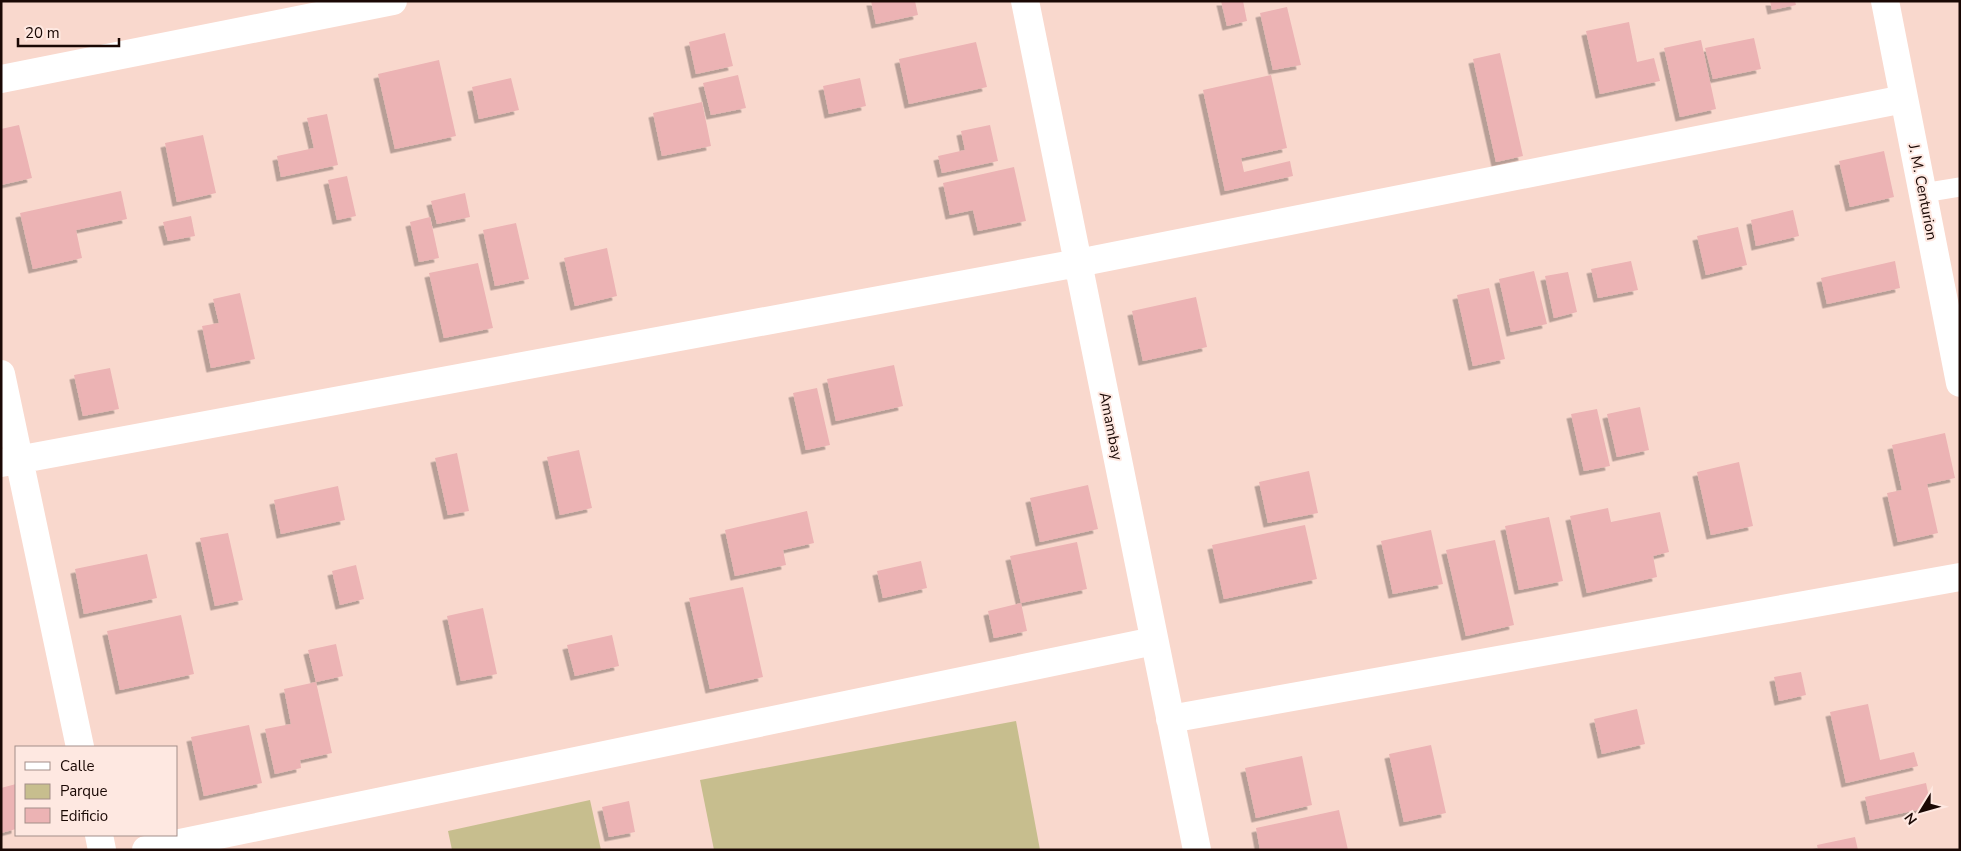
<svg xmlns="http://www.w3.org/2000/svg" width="1961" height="851" font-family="'Nunito Sans',sans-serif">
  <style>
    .green { fill: #c7be8e }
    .building { fill: #ecb3b4; filter: url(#shadow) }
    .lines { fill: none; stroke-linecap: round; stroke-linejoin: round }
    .lane { stroke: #fff; stroke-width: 19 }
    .street { stroke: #fff; stroke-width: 28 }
    .labels { text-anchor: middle; stroke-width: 4; stroke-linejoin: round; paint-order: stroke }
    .street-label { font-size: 15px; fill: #1a0804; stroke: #fee8e1 }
  </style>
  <defs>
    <filter id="shadow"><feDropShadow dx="-4.5" dy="4.5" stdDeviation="0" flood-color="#0004"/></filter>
  </defs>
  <rect width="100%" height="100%" fill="#f9d8cd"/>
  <path class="green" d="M1016 721 1040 850H714L700 780Z
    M590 800 601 850H452L448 831Z"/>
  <path class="building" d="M871 1H915L918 15 876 24Z
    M1221 1H1243L1247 21 1227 26Z
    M1770 1H1795L1796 5 1772 10Z
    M1287 7 1301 65 1273 70 1260 13Z
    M1629 22 1637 62 1654 58 1660 81 1600 94 1586 31Z
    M725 33 733 66 696 74 689 42Z
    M1754 38 1761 69 1713 79 1705 48Z
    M1701 40 1716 109 1680 117 1664 48Z
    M976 42 987 87 909 104 899 59Z
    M1500 53 1523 156 1496 162 1473 59Z
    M439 60 456 136 395 149 378 74Z
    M738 75 746 108 711 115 703 83Z
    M1271 75 1287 148 1241 158 1244 172 1290 161 1293 176 1225 191 1203 90Z
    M511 78 519 110 479 119 472 87Z
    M860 78 866 106 829 114 823 86Z
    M702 102 711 146 662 156 653 113Z
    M327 114 338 165 281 177 277 156 314 148 307 118Z
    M19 125 32 178 1 185V129Z
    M990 125 998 161 942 173 938 156 965 150 961 131Z
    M203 135 216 193 177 202 165 143Z
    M1884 151 1894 197 1850 207 1839 161Z
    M1014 167 1026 221 978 231 973 210 950 215 943 183Z
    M347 176 356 216 337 220 328 180Z
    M121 191 127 219 76 230 82 258 33 269 20 213Z
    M465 193 470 217 437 224 431 201Z
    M1793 210 1799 236 1756 246 1751 220Z
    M191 216 195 236 168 241 163 222Z
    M430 217 439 258 419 262 410 222Z
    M516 223 529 279 495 286 483 230Z
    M1738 227 1747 265 1706 275 1697 236Z
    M607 248 617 296 575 306 564 258Z
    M1631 261 1638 290 1598 298 1591 269Z
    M1895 261 1900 288 1827 304 1821 278Z
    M478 263 493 328 444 338 429 273Z
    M1534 271 1547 324 1511 332 1499 279Z
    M1568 272 1577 312 1554 318 1545 276Z
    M1489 288 1505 359 1473 366 1457 295Z
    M240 293 255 359 211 368 202 326 219 323 213 299Z
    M1196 297 1207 347 1143 361 1132 311Z
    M894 365 903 406 836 421 827 379Z
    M110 368 119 409 83 416 74 375Z
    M817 388 830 445 806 450 793 393Z
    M1640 407 1649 450 1617 457 1607 414Z
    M1597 409 1610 466 1584 471 1571 414Z
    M1945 433 1955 478 1927 484 1938 533 1898 542 1887 493 1902 490 1892 445Z
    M579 450 592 508 560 515 547 457Z
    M457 453 469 511 448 515 435 458Z
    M1739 462 1753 526 1711 535 1697 472Z
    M1309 471 1318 513 1268 523 1259 482Z
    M1088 485 1098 529 1040 542 1030 498Z
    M338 486 345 520 281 534 274 500Z
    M1608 508 1611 522 1660 512 1669 552 1653 556 1657 577 1587 593 1570 516Z
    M807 511 814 543 783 550 786 565 735 576 725 530Z
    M1549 517 1563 581 1519 590 1505 526Z
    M1305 525 1317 579 1224 599 1212 545Z
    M1431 530 1443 584 1393 594 1381 541Z
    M228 533 243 600 215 606 200 538Z
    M1495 540 1514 625 1466 636 1446 550Z
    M1077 542 1087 589 1021 603 1010 556Z
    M147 554 157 598 84 614 75 569Z
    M921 561 927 588 883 598 877 571Z
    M356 565 364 599 340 605 332 571Z
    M743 587 763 677 710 689 689 598Z
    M1021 603 1027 631 994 638 988 611Z
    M483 608 497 674 461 681 447 616Z
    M181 615 194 674 120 690 107 631Z
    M612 635 619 666 575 676 567 645Z
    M336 644 343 676 316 682 308 650Z
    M1801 672 1806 695 1779 701 1774 677Z
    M316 682 332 753 300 760 301 768 275 774 265 729 291 724 284 689Z
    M1868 704 1880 760 1914 752 1918 766 1846 783 1830 712Z
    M1637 709 1645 744 1602 754 1594 719Z
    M249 725 262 783 204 796 191 737Z
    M1431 745 1446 813 1404 822 1389 754Z
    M1302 756 1312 805 1256 818 1245 768Z
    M1926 783 1931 807 1870 820 1865 797Z
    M16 784V829L1 833V788Z
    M629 801 635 832 609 837 602 807Z
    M1339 810 1348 850H1260L1256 828Z
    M1855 837 1858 850H1818L1817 845Z"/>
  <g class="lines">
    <path class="lane" d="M1923 193 1960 187"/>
    <path class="street" d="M1025 1 1197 850
      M1885 1 1960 383
      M1 79 393 1
      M1 374 80 747
      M1 463 1078 263 1904 99
      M1170 719 1960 577
      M99 835 102 850
      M146 850 1154 641"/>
  </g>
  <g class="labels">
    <g class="street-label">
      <text transform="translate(1923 192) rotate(79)" y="5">J. M. Centurion</text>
      <text transform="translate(1111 426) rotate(79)" y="5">Amambay</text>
    </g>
  </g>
  <rect width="1961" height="851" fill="none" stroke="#1a0804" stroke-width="5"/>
  <rect x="15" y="746" width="162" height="90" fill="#fee8e1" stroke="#a38e89"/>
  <rect x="25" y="762" width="25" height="8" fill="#ffffff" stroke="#a38e89"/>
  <text x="60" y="771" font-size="15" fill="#1a0804">Calle</text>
  <rect x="25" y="784" width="25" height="15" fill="#c7be8e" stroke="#a38e89"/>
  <text x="60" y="796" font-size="15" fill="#1a0804">Parque</text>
  <rect x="25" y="808" width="25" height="15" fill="#ecb3b4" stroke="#a38e89"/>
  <text x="60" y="821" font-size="15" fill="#1a0804">Edificio</text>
  <g transform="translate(1921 811) rotate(233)" stroke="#fee8e1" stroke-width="4" paint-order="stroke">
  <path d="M0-4L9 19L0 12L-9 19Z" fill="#1a0804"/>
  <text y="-8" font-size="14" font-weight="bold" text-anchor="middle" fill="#1a0804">N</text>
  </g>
  <path d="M18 38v8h101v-8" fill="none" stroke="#1a0804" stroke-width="2.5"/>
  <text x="25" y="38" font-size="15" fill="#1a0804" stroke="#fee8e1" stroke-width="4" paint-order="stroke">20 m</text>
</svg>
